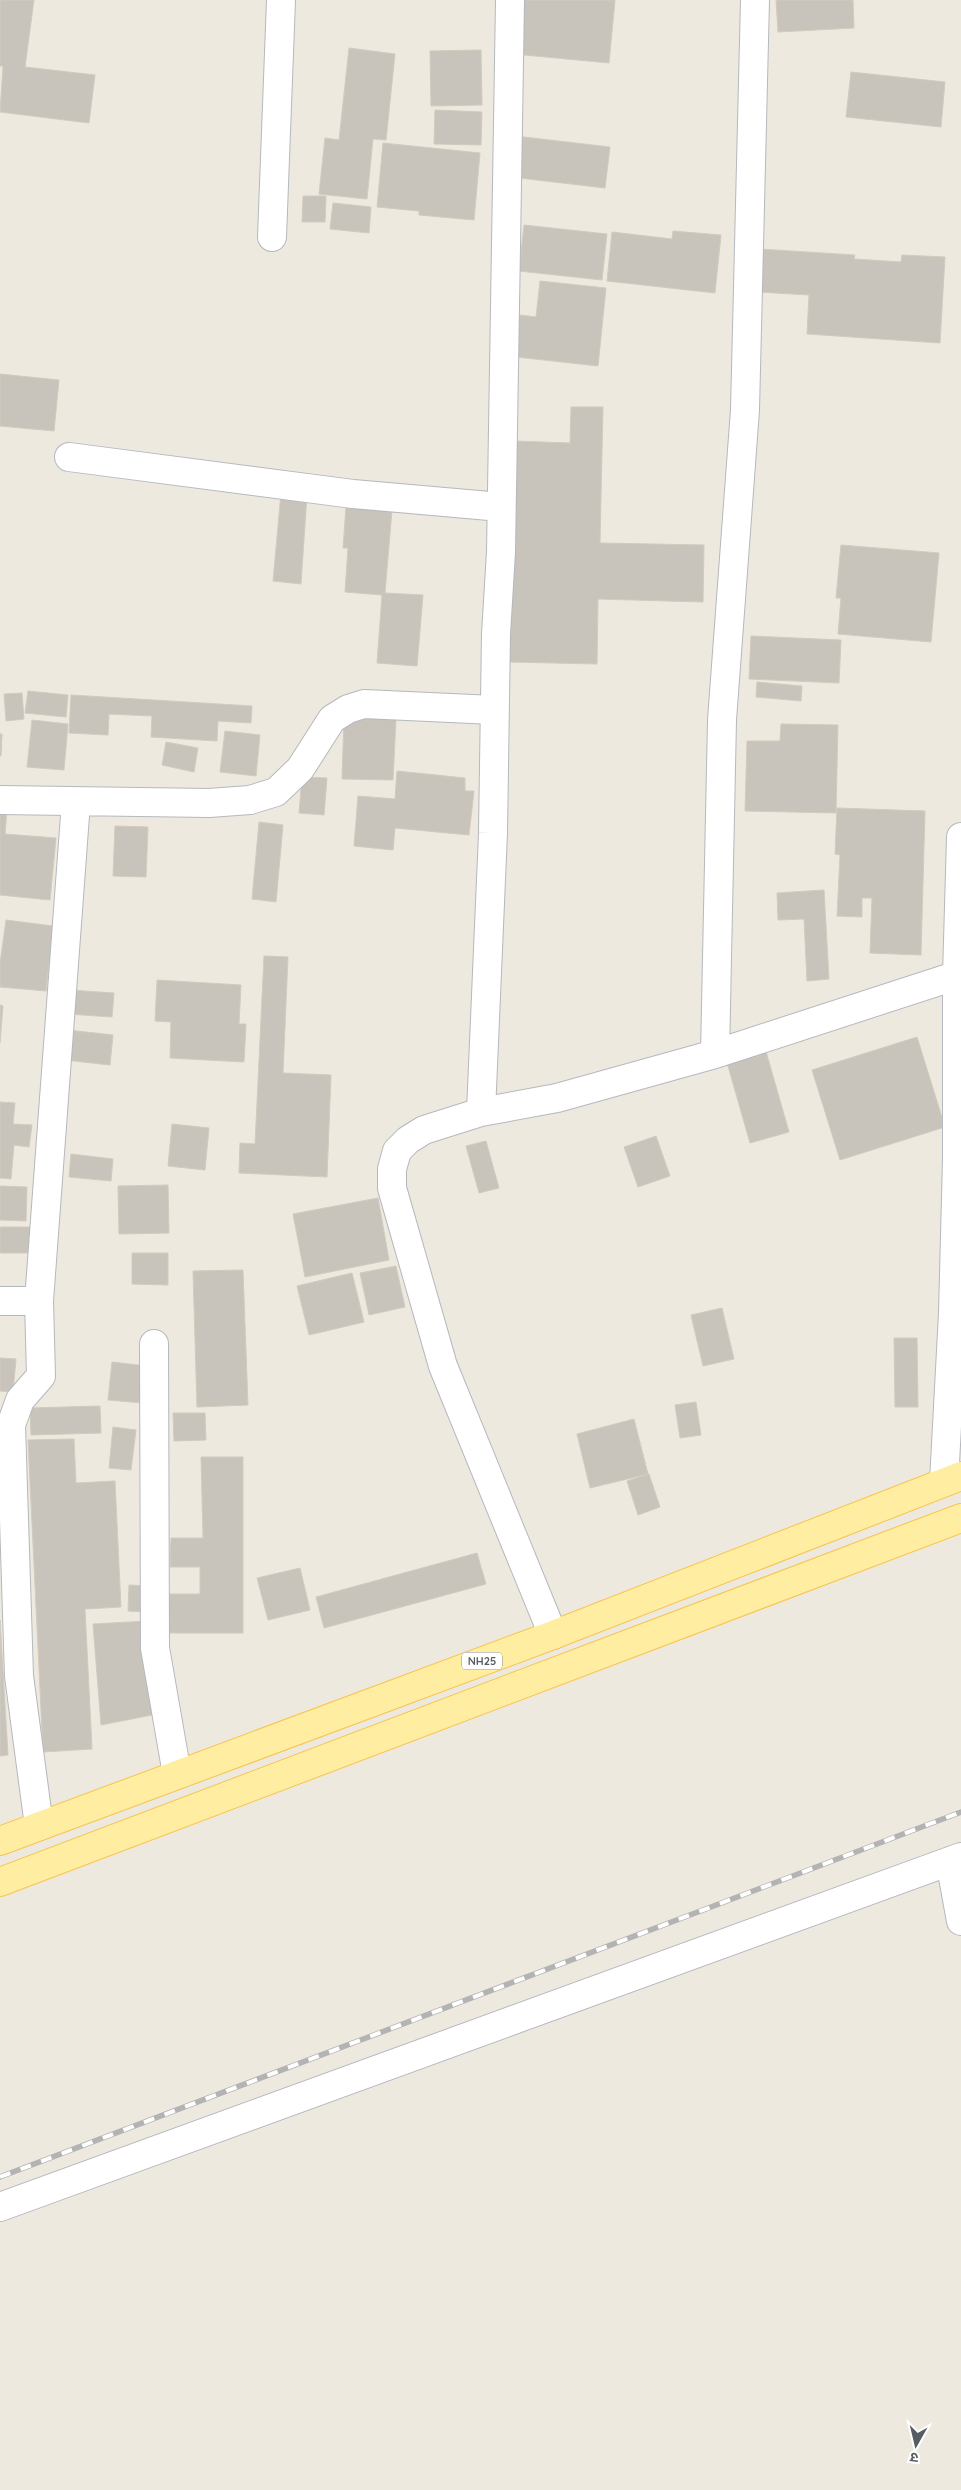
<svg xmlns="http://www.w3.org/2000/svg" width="961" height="2490" font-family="Quicksand,'Noto Sans Devanagari',sans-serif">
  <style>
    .building { fill: #c8c4bc; stroke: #d2cbbd }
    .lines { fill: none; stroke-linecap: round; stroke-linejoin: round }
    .street-casing { stroke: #b5b8be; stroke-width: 30 }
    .primary-casing { stroke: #fac34b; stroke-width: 30 }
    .street { stroke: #fff; stroke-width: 28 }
    .primary { stroke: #ffeda2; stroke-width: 28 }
    .rail-casing { stroke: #b2b3b3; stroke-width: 5.5 }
    .rail { stroke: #fff; stroke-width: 4; stroke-dasharray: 11; stroke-linecap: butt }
    .labels { text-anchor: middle; stroke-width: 4; stroke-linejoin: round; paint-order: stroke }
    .shield { fill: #fff; stroke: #8a8e91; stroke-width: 1 }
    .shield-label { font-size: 11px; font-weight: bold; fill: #585d62 }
  </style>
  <rect width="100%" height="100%" fill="#ede9df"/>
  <path class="building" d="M0 0H34L25 67 95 75 89 123 0 112 3 66H0Z
    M519 0H615L609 63 514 54Z
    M776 0H853L854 28 778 32Z
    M349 48 395 54 386 140 373 139 367 199 319 194 325 138 339 140Z
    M481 50 482 105 431 106 430 51Z
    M851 72 945 82 941 127 846 117Z
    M435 110 482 112 481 145 434 144Z
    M515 136 610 147 605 188 511 177Z
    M383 143 480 153 474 220 419 215V211L377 207Z
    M303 196H326L325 222H302Z
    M333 203 371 207 369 233 330 229Z
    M524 225 607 234 602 280 519 271Z
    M673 231 721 235 715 293 607 281 612 232 672 239Z
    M760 249 855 255 854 259 901 262 902 255 945 257 940 343 807 334 809 295 758 292Z
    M540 281 606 288 598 366 507 356 512 314 536 317Z
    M0 374 59 380 54 431 0 426Z
    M571 407H603L600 543 704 545 703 602 598 599 597 664 509 662 514 441 570 443Z
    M281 493 307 495 301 584 273 581Z
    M346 506 392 510 385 593 423 595 417 666 377 663 382 595 345 592 348 548H343Z
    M841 545 939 553 931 642 838 634 841 598H836Z
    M751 636 841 640 839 683 749 679Z
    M757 682 802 686 801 701 756 697Z
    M28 691 68 695 66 717 25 713Z
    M22 693 24 719 6 721 4 694Z
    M71 695 252 706 251 723 218 721 217 741 151 737 152 716 109 714 108 735 69 733Z
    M344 717 396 719 393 780 342 779Z
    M32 720 68 724 64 770 27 767Z
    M781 724 838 725 836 813 745 811 747 741H780Z
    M225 731 260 735 256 776 220 772Z
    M0 734H2L1 756H0Z
    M166 742 198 748 194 772 162 765Z
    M397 771 465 778V791H474L469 835 395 828 393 850 354 846 358 796 395 799Z
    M302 777 327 778 324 815 299 813Z
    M0 808 7 809 5 834 56 838 50 900 0 895Z
    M837 808 925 811 921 955 870 953 872 898H862V917L837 916 840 855 835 854Z
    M259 822 283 825 276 902 252 899Z
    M115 826 148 827 146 877 113 876Z
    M824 890 829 979 807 981 804 919 778 920 777 893Z
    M6 920 53 926 46 991 0 987V963Z
    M264 956 288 957 283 1073 331 1075 327 1177 239 1173 240 1143 255 1144Z
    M157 980 241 985 239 1024H246L244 1062 170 1058 171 1022 155 1021Z
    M70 990 114 993 112 1017 68 1014Z
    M0 1005 3 1006 0 1043Z
    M68 1030 113 1035 110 1065 65 1060Z
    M917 1037 945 1127 840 1160 812 1070Z
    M765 1048 789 1132 750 1143 726 1059Z
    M0 1102 15 1103 13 1124 32 1125 29 1147 14 1145 11 1179 0 1178Z
    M172 1124 209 1128 205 1170 168 1166Z
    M656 1136 670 1176 638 1187 624 1147Z
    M486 1141 499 1188 479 1193 466 1146Z
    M71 1154 113 1159 111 1181 69 1177Z
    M168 1185 169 1233 119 1234 118 1186Z
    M0 1186 27 1187 26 1221 0 1220Z
    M378 1198 389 1260 305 1277 293 1214Z
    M0 1227H32V1253H0Z
    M132 1253H168V1285L132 1284Z
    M396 1266 405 1307 369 1315 360 1273Z
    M243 1270 248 1405 197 1407 193 1271Z
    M352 1273 364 1322 309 1335 297 1286Z
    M722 1308 734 1359 703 1366 691 1315Z
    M894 1338H917L918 1407H895Z
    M0 1358 16 1359 13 1392 0 1391Z
    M112 1362 147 1366 143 1403 108 1400Z
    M696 1402 701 1435 680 1438 675 1405Z
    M100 1406 101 1433 31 1435 30 1408Z
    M173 1413H205L206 1440 174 1441Z
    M634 1419 648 1474 590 1488 577 1434Z
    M113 1427 136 1430 131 1470 109 1468Z
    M74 1439 76 1483 115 1481 121 1607 85 1609 92 1749 43 1752 28 1440Z
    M201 1457H243V1633H167L168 1594H200V1567H170L171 1538H203Z
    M649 1474 660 1507 638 1515 627 1481Z
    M477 1553 486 1584 324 1628 316 1597Z
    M300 1568 310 1610 268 1620 257 1578Z
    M129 1585 149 1586 147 1612 128 1611Z
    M0 1620 8 1755 0 1756Z
    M147 1621 152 1715 101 1725 93 1624Z"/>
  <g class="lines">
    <defs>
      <path id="street" d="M755 0 745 410 722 720 715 1054 961 974
        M272 237 281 0
        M69 457 353 494 501 507
        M0 800 209 803 250 800 276 792 300 769 332 719 348 709 364 704 494 710
        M481 1112 493 833 496 634 501 552 510 0
        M0 1301H39
        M154 1344 155 1648 177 1774
        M944 1482 953 1313 957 1159V976L961 837
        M553 1635 443 1366 392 1188V1169L397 1151 408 1140 424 1130 481 1112 557 1098 715 1054
        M39 1826 19 1676 11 1425 20 1400 41 1376 39 1301 76 802
        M950 1861 961 1921
        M0 2207 961 1857"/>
      <path id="primary" d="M0 1841 553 1635 961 1476
        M0 1882 961 1518"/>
    </defs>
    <use href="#street" class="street-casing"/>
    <use href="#primary" class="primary-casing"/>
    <use href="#street" class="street"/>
    <use href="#primary" class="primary"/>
    <defs>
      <path id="rail" d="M0 2177 961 1812"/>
    </defs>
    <use href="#rail" class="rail-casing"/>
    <use href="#rail" class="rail"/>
  </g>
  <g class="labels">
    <rect class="shield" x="462" y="1652.5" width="40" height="17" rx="4"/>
    <g class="shield-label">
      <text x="482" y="1665">NH25</text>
    </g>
  </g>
  <g transform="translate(916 2445) rotate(188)" stroke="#ffffff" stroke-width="4" paint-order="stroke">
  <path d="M0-4L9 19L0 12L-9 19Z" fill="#585d62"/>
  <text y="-8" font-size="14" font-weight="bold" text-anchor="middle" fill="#585d62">उ</text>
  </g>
</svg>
